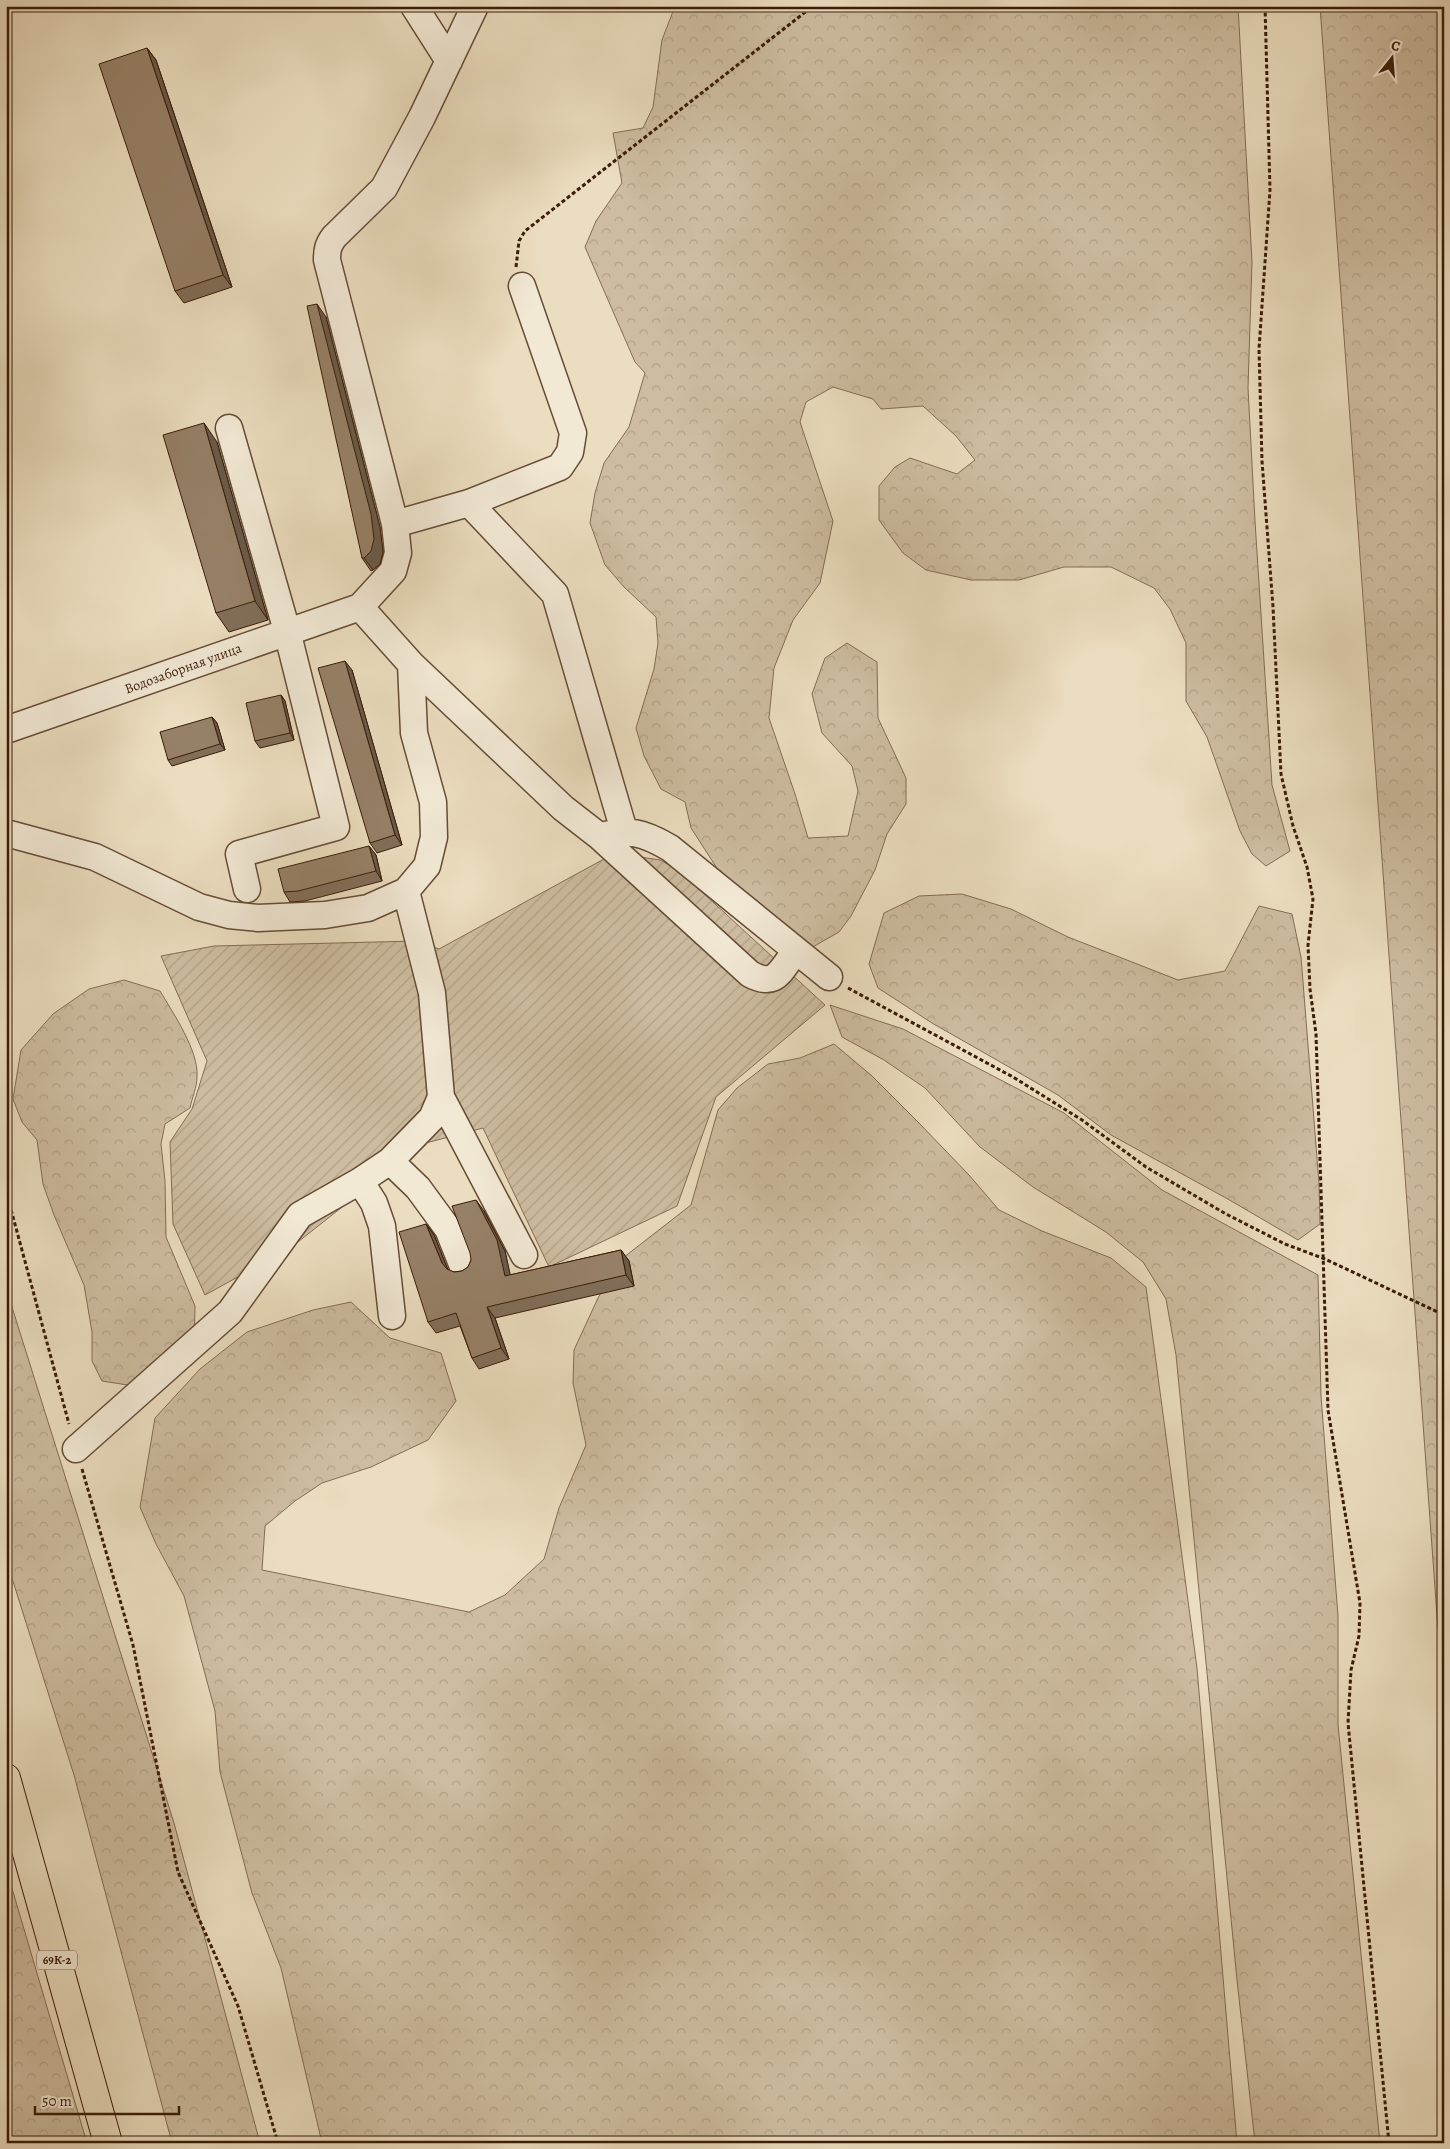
<svg xmlns="http://www.w3.org/2000/svg" width="1450" height="2149" font-family="Alegreya,serif">
  <style>
    .forest { fill: url(#forest-crowns); stroke: #846c54 }
    .garden { fill: url(#garden-furrows); stroke: #846c54 }
    .lines { fill: none; stroke-linecap: round; stroke-linejoin: round }
    .minor-casing { stroke: #664c36; stroke-width: 29 }
    .major-casing { stroke: #3a1c08; stroke-width: 30 }
    .path { stroke: #3a1c08; stroke-width: 3; stroke-dasharray: 4 2.5; stroke-linecap: butt }
    .minor { stroke: #f2e9d5; stroke-width: 26 }
    .major { stroke: #ebddbf; stroke-width: 28 }
    .wall { fill: #816e59; stroke: #3a1c08 }
    .shaded-wall { fill: #695a48; stroke: #3a1c08 }
    .building { fill: #968067; stroke: #3a1c08 }
    .labels { text-anchor: middle; stroke-width: 4; stroke-linejoin: round; paint-order: stroke }
    .shield { fill: #f2e9d5; stroke: #715a46; stroke-width: 1 }
    .shield-label { font-size: 12px; font-weight: bold; fill: #3a1c08 }
    .street-label { font-size: 14px; fill: #3a1c08; stroke: #f2e9d5 }
  </style>
  <defs>
    <pattern id="forest-crowns" width="20" height="18" patternUnits="userSpaceOnUse" patternTransform="scale(1.25)"><rect width="20" height="18" fill="#cdbca0"/><path d="M2 6a3 3 0 1 1 6 0M12 15a3 3 0 1 1 6 0" fill="none" stroke="#b1a188"/></pattern>
    <pattern id="garden-furrows" width="10" height="10" patternUnits="userSpaceOnUse" patternTransform="scale(1.25)"><rect width="10" height="10" fill="#cdbca0"/><path d="M-1 1l2-2M0 10L10 0M9 11l2-2" fill="none" stroke="#b1a188"/></pattern>
  </defs>
  <rect width="100%" height="100%" fill="#ebddbf"/>
  <filter id="stains"><feTurbulence type="fractalNoise" baseFrequency=".004" numOctaves="4"/><feColorMatrix values="0 0 0 0 .2 0 0 0 0 .09 0 0 0 0 .02 0 0 0 .5 -.17"/></filter>
  <radialGradient id="worn" r=".72"><stop offset=".6" stop-color="#630" stop-opacity="0"/><stop offset="1" stop-color="#630" stop-opacity=".3"/></radialGradient>
  <path class="forest" d="M675 6H1238L1252 262 1248 388 1255 521 1272 785 1290 851 1266 866 1252 854 1240 831 1207 737 1186 701V643L1170 609 1154 588 1111 567H1064L1019 580H971L926 570 903 553 879 520V486L895 467 910 458 957 474 975 460 956 436 923 406 881 409 873 399 833 387 806 402 800 422 833 521 820 583 793 620 774 668 769 718 795 794 808 838 848 836 858 791 852 766 822 733 812 694 825 658 847 643 877 662 878 718 906 778V804L887 834 875 870 851 916 839 932 804 952 742 907 691 828 685 802 661 789 644 756 636 728 654 669 658 643 656 617 624 587 605 565 590 523 595 493 604 463 629 427 645 373 635 362 585 247 596 221 622 183 613 133 643 128 653 107 662 40Z
    M1320 6H1444V1712Z
    M962 894 1011 909 1068 937 1178 980 1225 971 1259 906 1292 914 1301 957 1319 1183 1320 1224 1298 1240 1226 1198 1111 1135 1058 1095 932 1023 878 988 869 964 884 913 919 896Z
    M124 980 160 991C173 1013 199 1051 197 1077 197 1087 192 1098 190 1108L165 1124 161 1144 165 1181 166 1237 195 1306 194 1347 134 1386 102 1381 92 1361V1332L84 1285 54 1215 43 1184 37 1140 22 1122 13 1099 21 1050 53 1014 89 989Z
    M830 1005 903 1029 1064 1113 1162 1190 1318 1275 1321 1396 1338 1616V1725L1380 2143H1255L1237 1980 1176 1355 1166 1299 1143 1262 1106 1232 1033 1187 980 1147 925 1088 884 1060 842 1037Z
    M834 1044 872 1076 918 1122 969 1175 999 1210 1042 1231 1111 1258 1146 1287 1197 1668 1237 2143H322L281 1968 252 1893 220 1772 215 1711 184 1596 156 1544 140 1507 155 1418 200 1369 247 1332 313 1310 351 1302 390 1338 441 1353 456 1401 428 1440 371 1467 322 1483 295 1501 265 1526 262 1570 469 1612 505 1595 544 1559 559 1508 586 1445 573 1383 574 1350 598 1298 619 1261 691 1205 718 1110 737 1088 768 1064 800 1058Z
    M6 1288 174 1823 260 2143H172L74 1775 6 1559Z
    M6 1868 87 2143H6Z"/>
  <path class="garden" d="M615 853 660 860 678 870 825 1005 716 1097 677 1206 549 1267 483 1128 422 1144 289 1249 205 1295 173 1224 170 1142 192 1109 207 1061 161 956 214 946 417 941 439 949Z"/>
  <g class="lines">
    <defs>
      <path id="minor" d="M414 6 449 61
        M229 428 287 631 336 827 239 854 247 889
        M469 503 555 594 624 831
        M395 524 469 503 560 467 570 452 573 433 522 286
        M411 664 563 808 599 836C631 830 641 831 670 848L829 977
        M6 730 360 607 393 571 398 553 395 524 327 260C327 250 328 245 334 237L384 188 422 117 475 6
        M6 833 95 857 199 907 229 915 258 918 325 915 368 908 406 891 427 866 434 837 433 802 414 733 411 664 360 607
        M599 836 750 974C776 988 780 971 795 952
        M441 1097 524 1255
        M390 1161 418 1188 448 1229 464 1269
        M360 1181 374 1203 382 1226 392 1316
        M76 1449 230 1312 300 1215 360 1181 390 1161 432 1118 441 1097 432 993 406 891"/>
      <path id="major" d="M6 1778 108 2143"/>
    </defs>
    <use href="#minor" class="minor-casing"/>
    <use href="#major" class="major-casing"/>
    <path class="path" d="M1265 6 1270 190 1259 349 1262 461 1273 607 1281 774 1293 826 1307 867 1313 899 1308 945 1310 989 1316 1034 1328 1410 1360 1603 1359 1636 1351 1670 1348 1723 1389 2143
      M516 267 519 241 525 231 813 6
      M848 988 1013 1077 1082 1120 1146 1167 1226 1214 1285 1244 1325 1259 1444 1315
      M6 1191 69 1424
      M82 1469 133 1645 178 1872 238 2006 278 2143"/>
    <use href="#minor" class="minor"/>
    <use href="#major" class="major"/>
  </g>
  <path class="wall" d="M147 48 156 60 232 287 184 303 175 291Z
    M326 317 380 527 383 552 380 564 373 570 371 571 362 558Z
    M217 442 268 620 229 632 216 613Z
    M352 670 402 845 377 853 370 843Z
    M281 695 285 701 294 740 260 748 255 741Z
    M212 717 217 723 225 750 172 766 168 760Z
    M369 846 376 855 382 881 305 901 290 902 284 892Z
    M484 1211 505 1251 510 1275 621 1250 629 1261 634 1286 495 1318 509 1359 479 1369 472 1358 460 1326 436 1333 428 1322 426 1224 434 1235 448 1270 454 1272 462 1271 468 1267 471 1260Z"/>
  <path class="shaded-wall" d="M147 48 156 60 232 287 223 275Z
    M317 304 326 317 380 527 383 552 380 564 373 570 364 558Z
    M204 423 217 442 268 620 255 601Z
    M345 661 352 670 402 845 395 835Z
    M281 695 285 701 294 740 290 733Z
    M212 717 217 723 225 750 220 744Z
    M369 846 376 855 382 881 376 871Z
    M476 1200 484 1211 505 1251 513 1287 505 1276Z
    M426 1224 434 1235 450 1275 442 1263Z
    M621 1250 629 1261 634 1286 626 1275Z
    M487 1307 495 1318 509 1359 501 1348Z"/>
  <path class="building" d="M147 48 223 275 175 291 99 64Z
    M317 304 371 514 374 539 371 551 364 558H362L307 306Z
    M204 423 255 601 216 613 163 435Z
    M345 661 395 835 370 843 318 668Z
    M281 695 290 733 255 741 246 703Z
    M212 717 220 744 168 760 160 732Z
    M369 846 376 871 298 891 284 892 278 869Z
    M476 1200 497 1240 505 1276 621 1250 626 1275 487 1307 501 1348 472 1358 456 1313 428 1322 399 1232 426 1224 442 1263 447 1269 454 1272 462 1271 468 1267 471 1260 470 1253 452 1206Z"/>
  <g class="labels">
    <rect class="shield" x="37" y="1950.5" width="40" height="19" rx="4"/>
    <g class="shield-label">
      <text x="57" y="1964">69К-2</text>
    </g>
    <g class="street-label">
      <text transform="translate(183 668) rotate(-20)" y="5">Водозаборная улица</text>
    </g>
  </g>
  <rect width="1450" height="2149" fill="none" stroke="#ebddbf" stroke-width="25"/>
  <rect x="8" y="8" width="1435" height="2134" fill="none" stroke="#3a1c08" stroke-width="2.5"/>
  <rect x="12" y="12" width="1425" height="2124" fill="none" stroke="#3a1c08"/>
  <g transform="translate(1392 58) rotate(17)" stroke="#f2e9d5" stroke-width="4" paint-order="stroke">
  <path d="M0-4L9 19L0 12L-9 19Z" fill="#3a1c08"/>
  <text y="-8" font-size="14" font-weight="bold" text-anchor="middle" fill="#3a1c08">С</text>
  </g>
  <path d="M35 2106v8h144v-8" fill="none" stroke="#3a1c08" stroke-width="2.5"/>
  <text x="42" y="2106" font-size="15" fill="#3a1c08" stroke="#f2e9d5" stroke-width="4" paint-order="stroke">50 m</text>
  <rect width="100%" height="100%" filter="url(#stains)"/>
  <rect width="100%" height="100%" fill="url(#worn)"/>
</svg>
